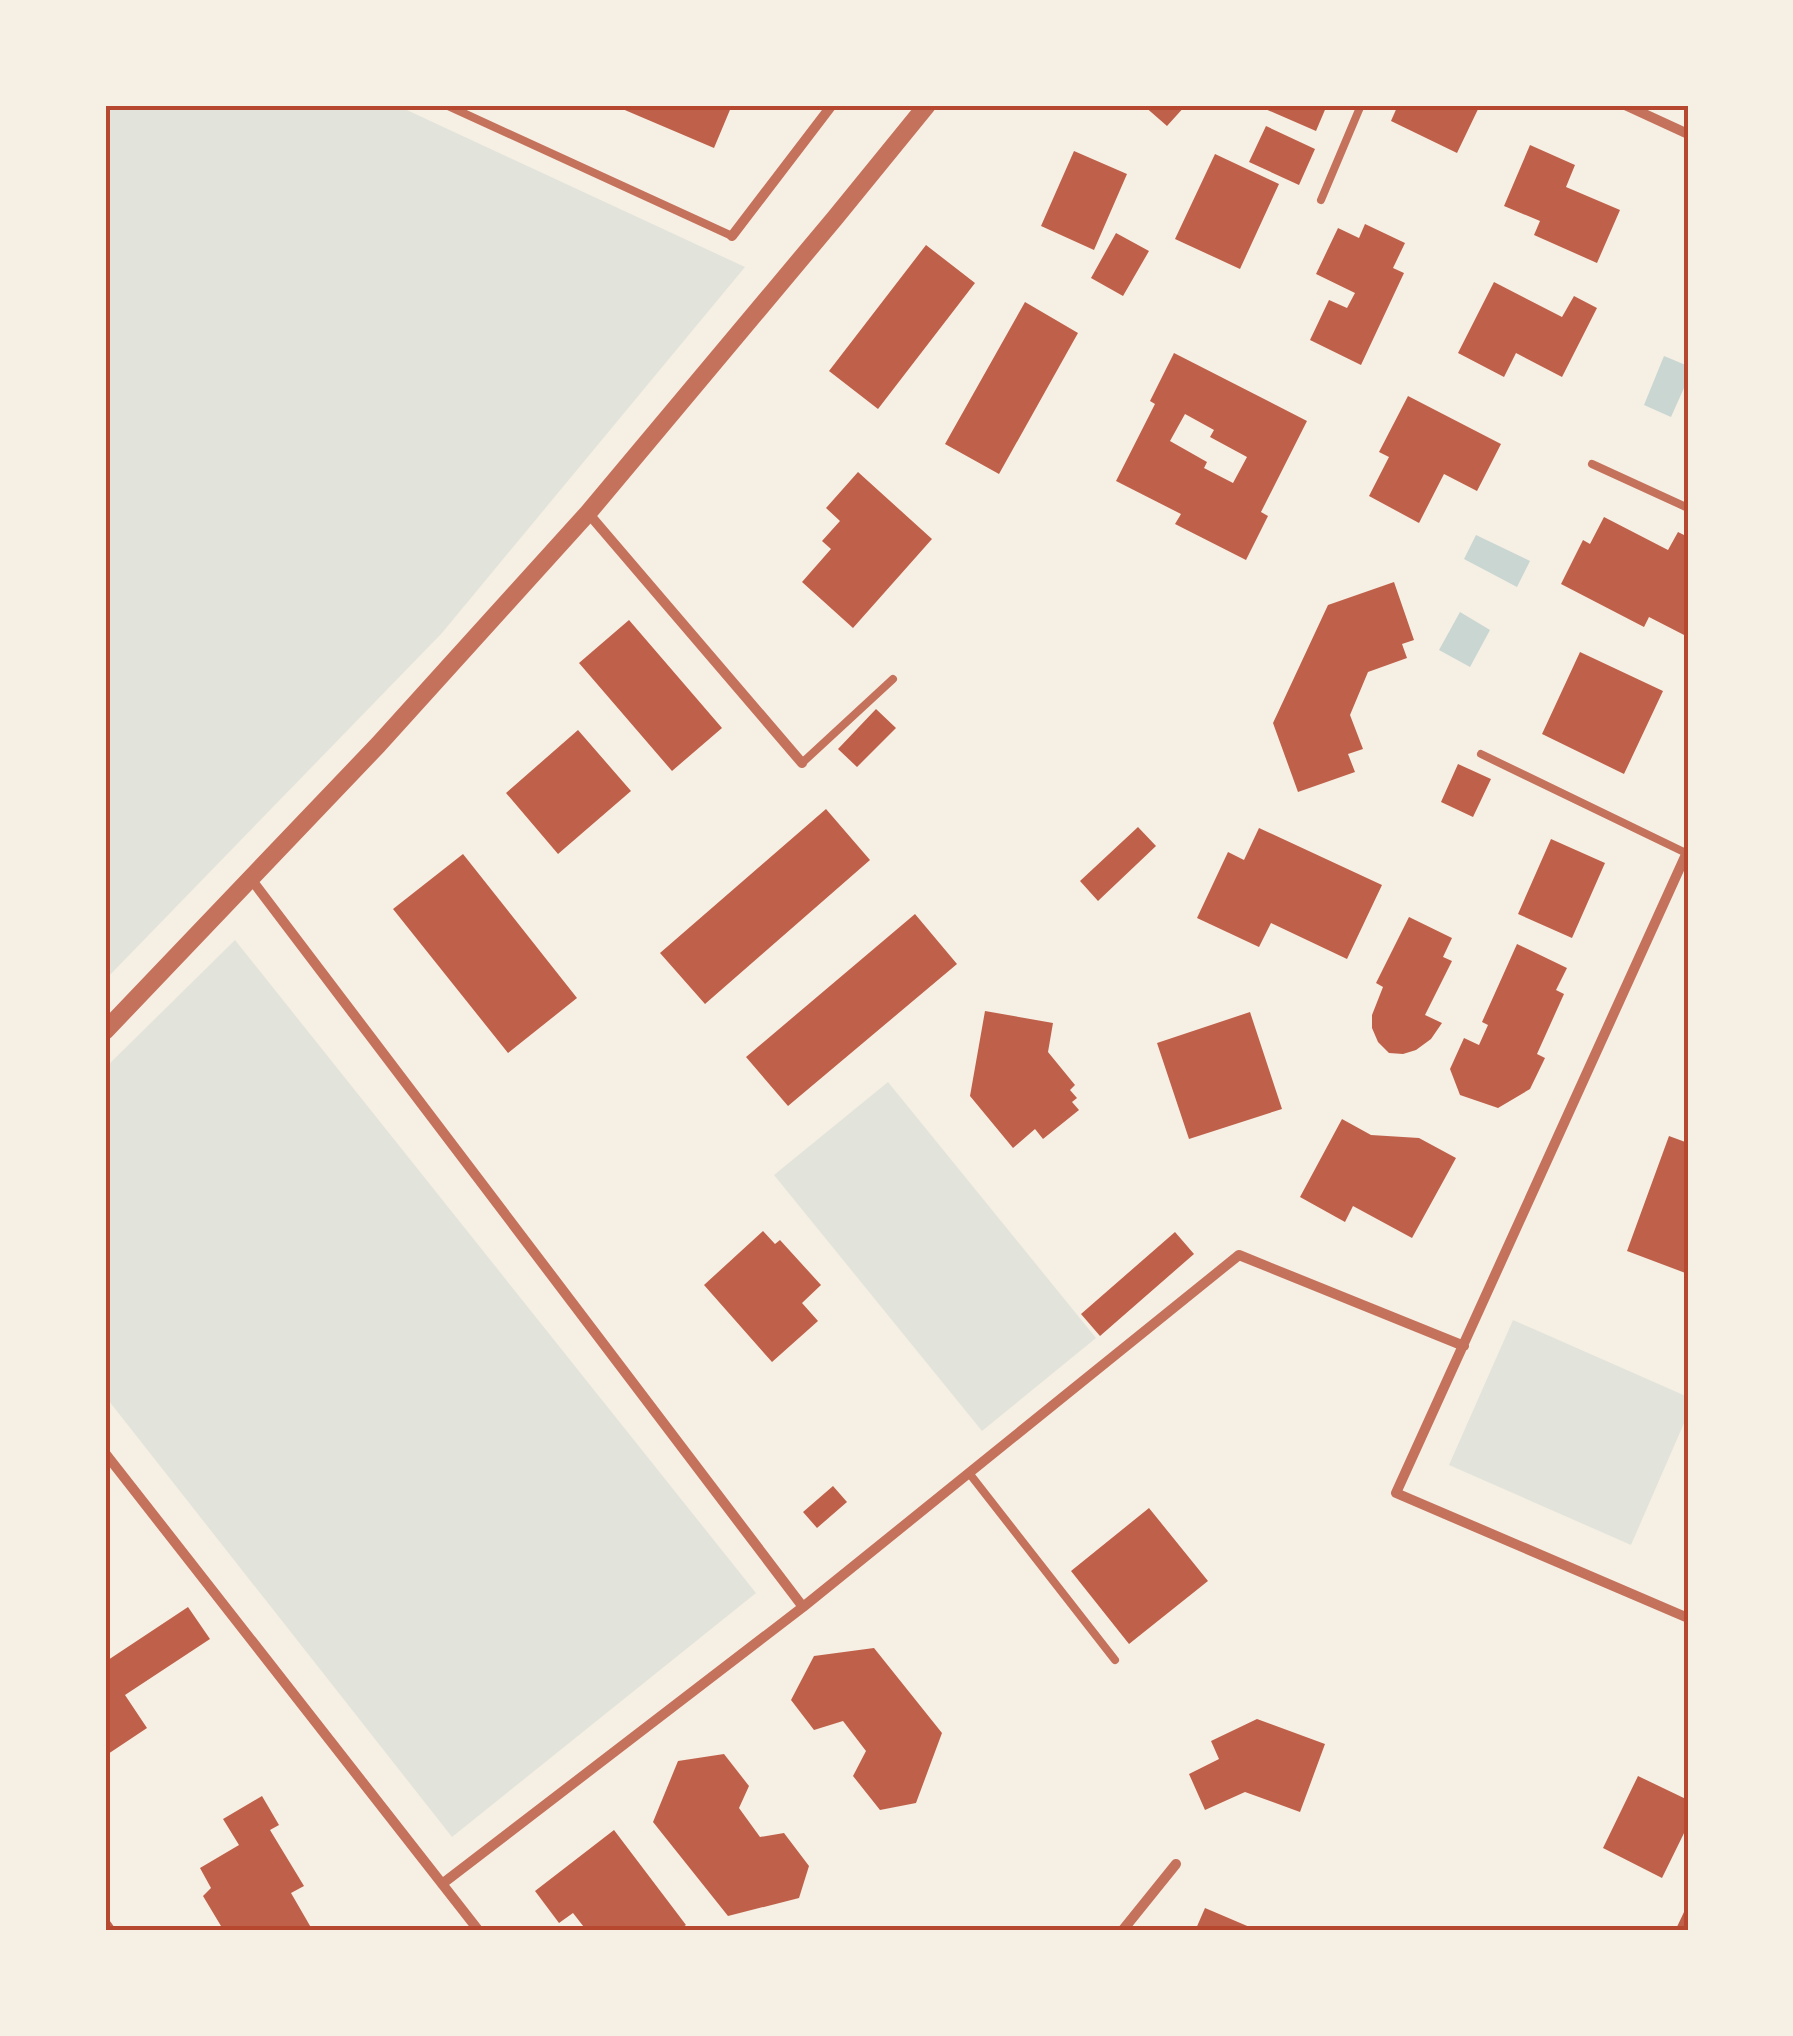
<svg xmlns="http://www.w3.org/2000/svg" width="1793" height="2036" font-family="Helvetica,sans-serif">
  <style>
    .green { fill: #e2e4dc }
    .water { fill: #c9d6d2 }
    .building { fill: #bf614a; fill-rule: evenodd }
    .lines { fill: none; stroke-linecap: round; stroke-linejoin: round }
    .service { stroke: #c5725c; stroke-width: 8 }
    .minor { stroke: #c5725c; stroke-width: 10 }
    .tertiary { stroke: #c5725c; stroke-width: 18 }
    .neatline { fill: none; stroke: #b5482f; stroke-width: 4 }
  </style>
  <rect width="100%" height="100%" fill="#f6efe4"/>
  <path class="green" d="M105 105H396L745 267 442 633 105 980Z
    M235 940 756 1593 452 1837 105 1396V1068Z
    M888 1082 1096 1338 982 1431 774 1175Z
    M1513 1320 1688 1397V1414L1631 1545 1449 1465Z"/>
  <path class="water" d="M1664 356 1688 366V379L1671 417 1644 405Z
    M1476 535 1530 561 1517 587 1464 559Z
    M1460 612 1490 630 1470 667 1439 650Z"/>
  <path class="building" d="M613 105H732L714 148Z
    M1143 105H1186L1167 126Z
    M1256 105H1327L1316 131Z
    M1398 105H1480L1457 153 1391 121Z
    M1266 126 1315 149 1299 185 1249 162Z
    M1530 145 1575 165 1566 187 1620 210 1597 263 1534 235 1540 221 1504 206Z
    M1074 151 1127 174 1094 250 1041 226Z
    M1215 154 1279 184 1240 269 1175 239Z
    M1365 224 1405 243 1393 268 1404 273 1361 365 1310 340 1329 300 1347 308 1355 293 1316 274 1338 228 1359 238Z
    M1116 233 1149 251 1123 296 1091 278Z
    M926 245 975 283 878 409 829 371Z
    M1494 282 1562 317 1574 296 1597 308 1562 377 1516 353 1504 377 1458 353Z
    M1025 302 1078 333 999 474 945 444Z
    M1174 353 1307 421 1261 512 1268 516 1246 560 1175 524 1181 514 1116 481 1155 404 1150 401ZM1185 414 1214 430 1210 437 1247 457 1233 483 1204 468 1207 462 1170 441Z
    M1408 396 1501 444 1477 491 1444 474 1419 523 1369 496 1389 457 1379 452Z
    M858 472 932 539 853 628 802 582 831 549 822 541 840 521 826 508Z
    M1604 517 1668 550 1678 532 1688 537V637L1649 617 1644 627 1561 584 1583 540 1590 544Z
    M1394 582 1414 640 1402 644 1407 658 1368 672 1350 715 1363 749 1348 754 1355 772 1298 792 1273 723 1328 605Z
    M629 620 722 728 672 771 579 663Z
    M1580 652 1663 691 1624 774 1542 734Z
    M876 709 896 728 857 767 838 749Z
    M578 730 631 791 558 854 506 793Z
    M1458 764 1491 779 1473 817 1441 802Z
    M826 809 870 860 705 1004 660 953Z
    M1138 827 1156 846 1098 901 1080 881Z
    M1259 828 1382 885 1347 959 1271 923 1259 947 1197 918 1228 852 1244 860Z
    M1551 839 1605 863 1572 938 1518 914Z
    M463 854 577 998 508 1053 393 909Z
    M915 914 957 964 788 1106 746 1057Z
    M1409 917 1452 938 1443 957 1452 961 1425 1015 1442 1023 1431 1039 1416 1050 1403 1054 1389 1053 1378 1042 1372 1028V1015L1383 987 1376 983Z
    M1517 944 1567 968 1556 990 1564 994 1537 1054 1545 1058 1530 1089 1498 1108 1460 1095 1450 1069 1464 1038 1479 1045 1488 1025 1482 1022Z
    M985 1011 1053 1023 1048 1052 1075 1085 1070 1090 1077 1098 1072 1102 1079 1110 1043 1139 1035 1129 1013 1148 970 1096Z
    M1250 1012 1282 1109 1189 1139 1157 1043Z
    M1342 1119 1371 1135 1419 1138 1456 1158 1412 1238 1353 1206 1345 1222 1300 1197Z
    M1669 1136 1688 1143V1274L1627 1251Z
    M763 1231 775 1244 780 1240 821 1285 802 1303 818 1321 772 1362 704 1285Z
    M1175 1232 1194 1254 1100 1336 1081 1314Z
    M833 1486 847 1502 817 1528 803 1512Z
    M1149 1508 1208 1581 1129 1644 1071 1571Z
    M188 1607 210 1639 125 1695 147 1728 105 1756V1662Z
    M874 1648 942 1733 916 1803 880 1810 853 1776 866 1751 843 1721 814 1730 791 1700 814 1656Z
    M1257 1719 1325 1744 1300 1812 1245 1792 1205 1810 1189 1774 1219 1759 1211 1741Z
    M724 1754 749 1786 739 1808 760 1837 784 1833 809 1866 799 1898 728 1916 653 1822 678 1761Z
    M1638 1776 1688 1800V1825L1662 1878 1603 1848Z
    M262 1796 279 1825 270 1830 304 1886 291 1893 313 1931H224L203 1896 211 1888 200 1868 239 1845 223 1819Z
    M614 1830 686 1925 677 1931H587L573 1913 559 1923 535 1891Z
    M1205 1908 1259 1931H1195Z
    M1684 1912 1688 1914V1931H1675Z
    M105 1914 117 1931H105Z"/>
  <g class="lines">
    <path class="service" d="M446 105 732 236
      M1321 200 1361 105
      M1592 464 1688 508
      M1481 754 1686 853
      M802 763 893 679
      M969 1473 1115 1660"/>
    <path class="minor" d="M1625 105 1688 134
      M732 236 832 105
      M588 513 802 763
      M1688 850 1396 1493 1688 1618
      M251 879 803 1607
      M105 1453 479 1931
      M442 1884 803 1607 1239 1255 1464 1346
      M1122 1931 1176 1864"/>
    <path class="tertiary" d="M105 1031 378 745 588 513 835 218 927 105"/>
  </g>
  <rect width="1793" height="2036" fill="none" stroke="#f6efe4" stroke-width="215"/>
  <rect x="108" y="108" width="1578" height="1820" class="neatline"/>
</svg>
